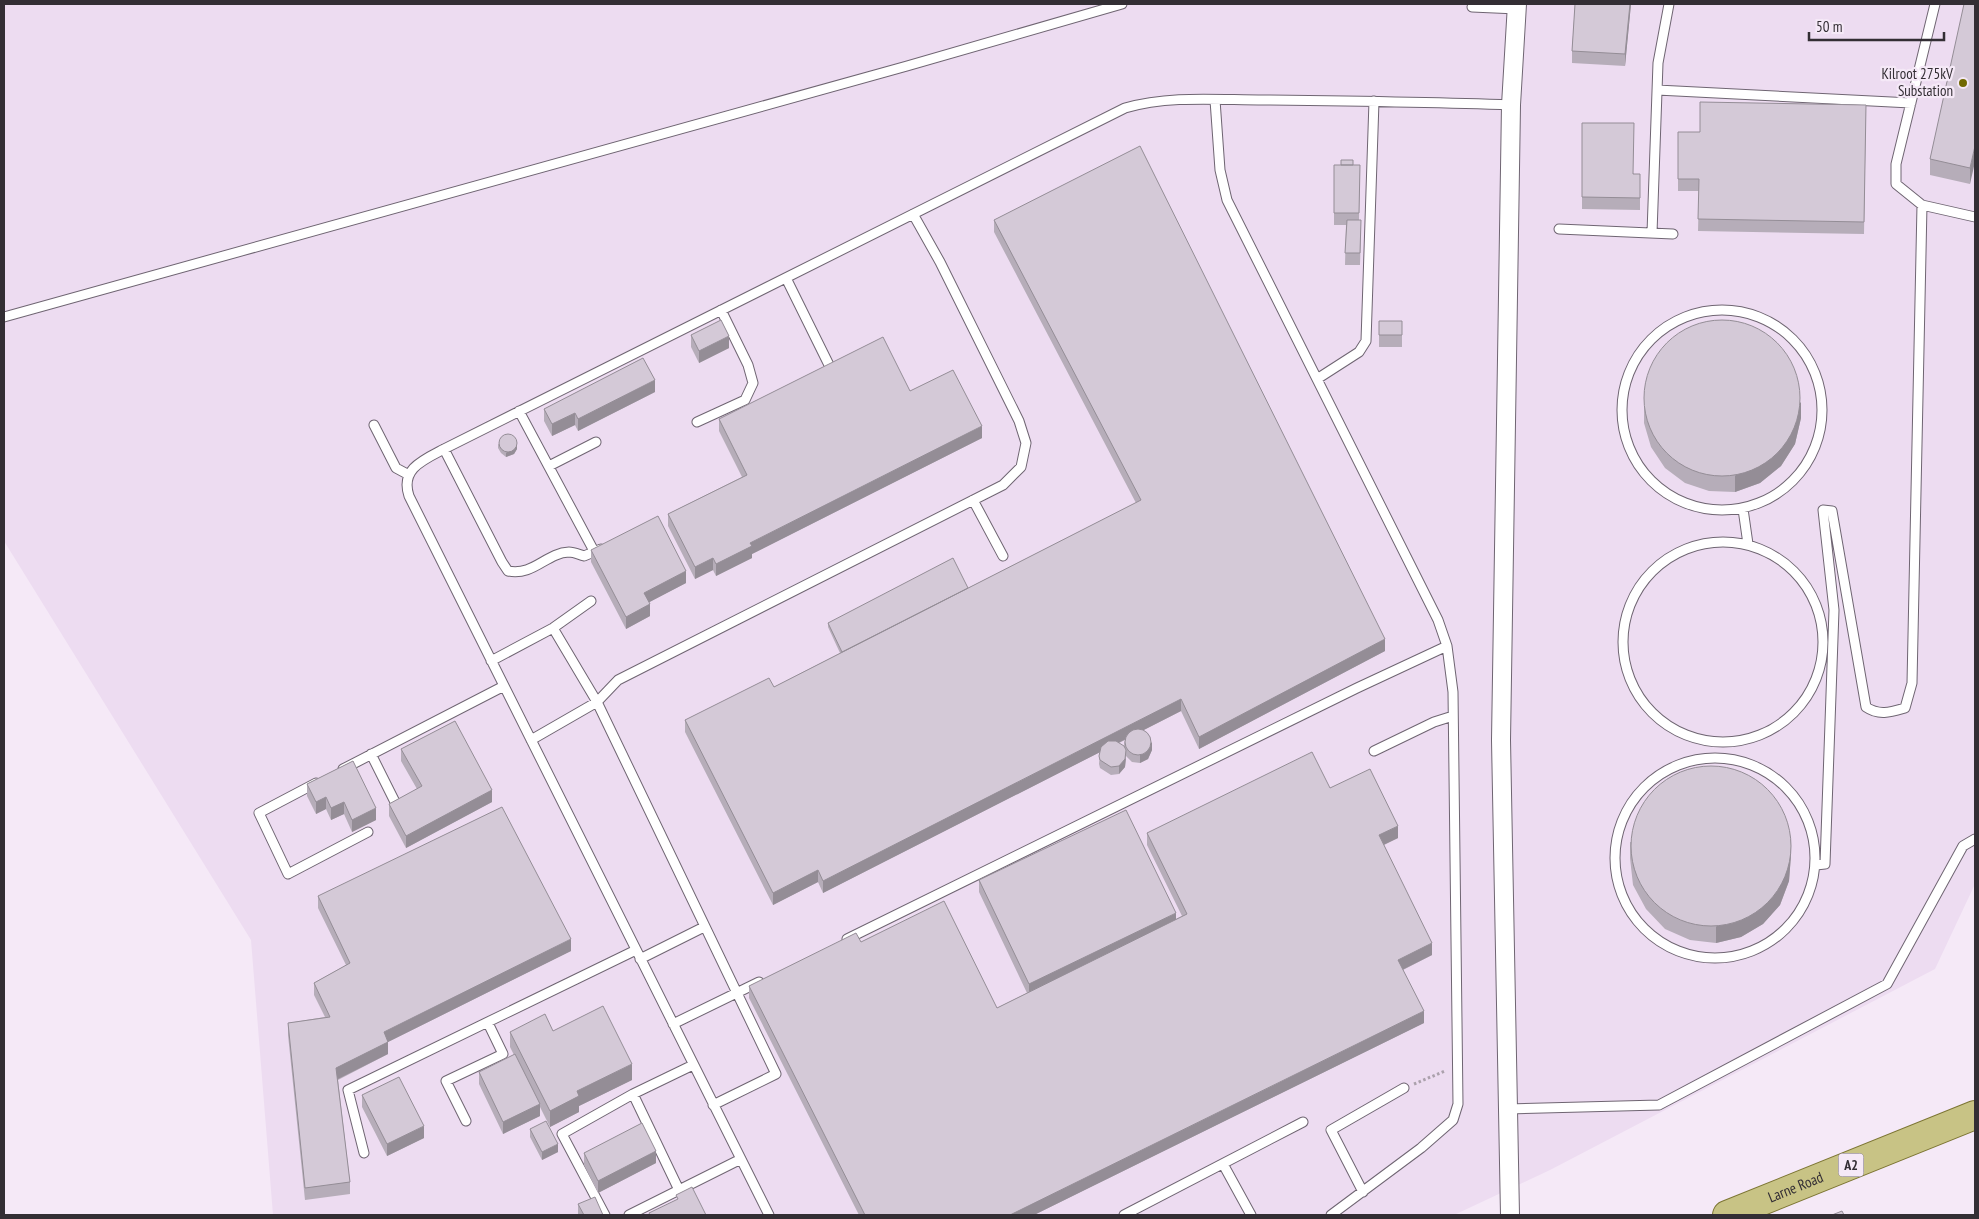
<svg xmlns="http://www.w3.org/2000/svg" width="1979" height="1219" font-family="'PT Sans Narrow',sans-serif">
  <style>
    .built { fill: #eddcf1 }
    .lines { fill: none; stroke-linecap: round; stroke-linejoin: round }
    .service-casing { stroke: #6f6572; stroke-width: 11 }
    .minor-casing { stroke: #6f6572; stroke-width: 20 }
    .primary-casing { stroke: #7c7533; stroke-width: 30 }
    .path { stroke: #aba1ac; stroke-width: 3; stroke-dasharray: 2.5 2.5; stroke-linecap: butt }
    .service { stroke: #fff; stroke-width: 9 }
    .minor { stroke: #fff; stroke-width: 18 }
    .primary { stroke: #c8c385; stroke-width: 28 }
    .wall { fill: #b6adb9; fill-rule: evenodd }
    .shaded-wall { fill: #948d96 }
    .building { fill: #d4c9d7; stroke: #948d96 }
    .poi-dot { fill: #716902; stroke: #f5e9f7; stroke-width: 2 }
    .labels { text-anchor: middle; stroke-width: 4.5; stroke-linejoin: round; paint-order: stroke }
    .shield { fill: #f5e9f7; stroke: #6d666e; stroke-width: 1 }
    .shield-label { font-size: 14px; font-weight: bold; fill: #332e34 }
    .poi-label { font-size: 15px; fill: #332e34; stroke: #f5e9f7; text-anchor: end }
    .street-label { font-size: 15px; fill: #332e34; stroke: #f5e9f7 }
  </style>
  <rect width="100%" height="100%" fill="#f5e9f7"/>
  <path class="built" d="M4 4H1975V884L1935 969 1550 1170 1454 1215H273L251 940 4 541Z"/>
  <g class="lines">
    <defs>
      <path id="service" d="M1935 4 1896 164V184L1922 205 1975 217
        M1472 7 1517 9
        M1657 90 1911 103
        M1215 100 1220 170 1227 200 1438 620 1447 646 1453 692 1458 1104 1453 1120 1421 1148 1331 1215
        M1559 229 1673 234
        M1652 233 1658 63 1669 4
        M786 278 830 367
        M1622 410a100 100 0 1 1 200 0a100 100 0 1 1-200 0Z
        M4 317 907 66 1122 4
        M1317 379 1359 352 1366 341 1374 101
        M519 411 595 553
        M697 422 745 400 753 383 748 365 721 310
        M374 425 396 468 409 475
        M444 449 502 562 508 571C534 576 546 553 569 552 574 552 580 555 584 556L601 549
        M549 466 596 442
        M973 500 1003 556
        M1743 509 1748 544
        M1623 642a100 100 0 1 1 200 0a100 100 0 1 1-200 0Z
        M553 628 597 702 776 1074 713 1105
        M491 661 553 628 591 601
        M531 740 597 702 618 680 1003 485 1021 467 1026 443 1019 421 940 262 913 214
        M1374 751 1434 722 1453 716
        M371 754 396 804
        M1615 858a100 100 0 1 1 200 0a100 100 0 1 1-200 0Z
        M343 769 504 686
        M316 783 259 813 288 874 368 832
        M1816 865 1825 864 1834 610 1823 510 1832 511 1866 707C1879 716 1891 712 1905 708L1912 683 1922 205
        M847 939 1357 688 1447 646
        M640 959 704 927
        M673 1024 759 982
        M633 1094 679 1190
        M1508 1109 1659 1105 1887 984 1963 846 1975 839
        M466 1121 446 1081 503 1054 488 1023
        M364 1153 348 1090 636 950
        M1223 1164 1251 1215
        M1363 1192 1331 1130 1404 1088
        M605 1215 562 1134 633 1094 693 1065
        M629 1215 741 1159
        M769 1215 409 496C400 469 423 460 444 449L1125 108C1170 95 1218 100 1264 100 1347 101 1429 102 1511 105
        M1124 1215 1303 1122"/>
      <path id="minor" d="M1510 1215 1501 740 1511 105 1517 4"/>
      <g id="primary">
        <path id="s1" d="M1727 1215 1975 1115"/>
      </g>
    </defs>
    <use href="#service" class="service-casing"/>
    <use href="#minor" class="minor-casing"/>
    <use href="#primary" class="primary-casing"/>
    <path class="path" d="M1414 1084 1445 1071"/>
    <use href="#service" class="service"/>
    <use href="#minor" class="minor"/>
    <use href="#primary" class="primary"/>
  </g>
  <path class="wall" d="M1575 4H1631L1625 66 1572 63V51Z
    M1975 4 1970 184 1930 175V159Z
    M1866 105 1864 234 1698 231 1699 191H1678V179L1700 132Z
    M1582 123 1634 174H1640V210L1582 209Z
    M1334 165H1360L1359 220 1361 232 1360 265H1345L1346 225H1334Z
    M994 220 1385 651 1199 749 1181 711 1144 730 1152 750 1148 759 1140 763 1132 762 1126 756 1125 767 1119 774 1111 775 1100 768 1099 764 1100 752 823 893 818 882 773 905 685 732V720L774 687 840 653 828 627V623L968 588 1136 503 994 232ZM1125 740 1124 743V747L1119 743Z
    M1379 321H1402V347H1379Z
    M691 335 729 348 699 363 691 347Z
    M910 391 982 438 752 554V558L716 576 713 570 695 579 668 526V514L742 477 719 431V419Z
    M655 392 578 431 575 425 552 436 544 421V409Z
    M1644 407 1801 418 1795 444 1781 466 1760 483 1735 492 1709 491 1685 483 1665 468 1651 447 1644 423Z
    M498 444 517 449 514 454 506 457 501 453 498 448Z
    M591 550 686 583 649 602 650 616 626 629 591 562Z
    M401 749 492 802 406 848 389 816V804L417 789 401 761Z
    M353 761 376 820 352 832 344 814 331 820 326 809 316 814 307 796V784Z
    M1330 788 1398 838 1384 845 1432 955 1403 970 1424 1023 1034 1215H859L749 998V986L861 942 997 1008 1027 993 979 892V880L1176 919 1182 916 1147 845V833Z
    M1630 842 1791 855 1789 881 1780 905 1763 924 1741 937 1716 943 1690 940 1665 929 1646 909 1633 885 1630 858Z
    M318 896 571 951 388 1042V1054L338 1080 350 1182V1194L305 1200 288 1035V1023L325 1017 314 995V983L346 965 318 908Z
    M510 1032 632 1080 579 1106V1112L550 1127 540 1107V1116L503 1134 479 1084V1072L514 1055 510 1047Z
    M362 1095 424 1138 387 1156 362 1107Z
    M530 1129 558 1152 542 1160 530 1137Z
    M584 1153 656 1163 598 1193 584 1165Z
    M578 1204 603 1215H578Z"/>
  <path class="shaded-wall" d="M1630 4H1631L1625 66V54Z
    M1975 146V162L1970 184V168Z
    M729 336V348L699 363V351Z
    M655 380V392L578 431V419Z
    M1801 402V418L1795 444 1781 466 1760 483 1735 492V476Z
    M575 413V425L552 436V424Z
    M982 426V438L752 554V558L716 576V564L750 543Z
    M517 445V449L514 454 506 457V453Z
    M713 558V570L695 579V567Z
    M686 571V583L644 605V593Z
    M650 604V616L626 629V617Z
    M1385 639V651L1199 749V737Z
    M1181 699V711L823 893V881Z
    M1152 742V750L1148 759 1140 763V755Z
    M1126 758 1125 767 1119 774V766Z
    M492 790V802L406 848V836Z
    M326 797V809L316 814V802Z
    M344 802V814L331 820V808Z
    M376 808V820L352 832V820Z
    M1398 826V838L1379 847V835Z
    M1791 839V855L1789 881 1780 905 1763 924 1741 937 1716 943V927Z
    M818 870V882L773 905V893Z
    M1176 913V925L1029 996V984Z
    M571 939V951L388 1042V1054L336 1080V1068L384 1032Z
    M1432 943V955L1398 972V960Z
    M1424 1011V1023L1034 1215H1010Z
    M632 1064V1080L579 1106V1112L550 1127V1111L577 1091Z
    M540 1104V1116L503 1134V1122Z
    M424 1126V1138L387 1156V1144Z
    M558 1144V1152L542 1160V1152Z
    M656 1151V1163L598 1193V1181Z"/>
  <path class="building" d="M1575 4H1630L1625 54 1572 51Z
    M1964 4H1975V146L1970 168 1930 159Z
    M1700 102 1866 105 1864 222 1698 219 1699 179H1678V132H1700Z
    M1582 123H1634L1633 174H1640V198L1582 197Z
    M1140 146 1385 639 1199 737 1181 699 823 881 818 870 773 893 685 720 769 678 774 687 1141 500 994 220Z
    M1341 160H1353V165H1341Z
    M1334 165H1360L1359 213H1334Z
    M1347 220H1361L1360 253H1345Z
    M721 320 729 336 699 351 691 335Z
    M1644 398a78 78 0 1 1 156 0a78 78 0 1 1-156 0Z
    M1379 321H1402V335H1379Z
    M883 337 910 391 953 370 982 426 750 543 752 546 716 564 713 558 695 567 668 514 747 475 719 419Z
    M643 358 655 380 578 419 575 413 552 424 544 409Z
    M499 443a9 9 0 1 1 18 0a9 9 0 1 1-18 0Z
    M658 516 686 571 644 593 650 604 626 617 591 550Z
    M953 558 968 588 842 652 828 623Z
    M455 721 492 790 406 836 389 804 422 786 401 749Z
    M1125 742a13 13 0 1 1 26 0a13 13 0 1 1-26 0Z
    M1108 741H1116L1124 746 1126 750 1125 759 1119 766 1111 767 1100 760 1099 756 1101 747Z
    M1312 752 1330 788 1370 769 1398 826 1379 835 1432 943 1398 960 1424 1011 1010 1215H865L749 986 856 933 861 942 944 901 997 1008 1187 914 1147 833Z
    M353 761 376 808 352 820 344 802 331 808 326 797 316 802 307 784Z
    M1631 846a80 80 0 1 1 160 0a80 80 0 1 1-160 0Z
    M502 807 571 939 384 1032 388 1042 336 1068 350 1182 305 1188 288 1023 330 1017 314 983 350 963 318 896Z
    M1126 810 1176 913 1029 984 979 880Z
    M603 1006 632 1064 577 1091 579 1096 550 1111 510 1032 545 1014 553 1031Z
    M515 1054 540 1104 503 1122 479 1072Z
    M399 1077 424 1126 387 1144 362 1095Z
    M546 1121 558 1144 542 1152 530 1129Z
    M642 1123 656 1151 598 1181 584 1153Z
    M692 1187 706 1215H650L649 1213 678 1199 676 1195Z
    M595 1197 603 1215H584L578 1204Z
    M1842 1211 1844 1215H1832Z"/>
  <circle class="poi-dot" cx="1963" cy="83" r="5"/>
  <g class="labels">
    <rect class="shield" x="1838.5" y="1153.5" width="25" height="23" rx="4"/>
    <g class="shield-label">
      <text x="1851" y="1170">A2</text>
    </g>
    <g class="poi-label">
      <text x="1953" y="79">Kilroot 275kV<tspan x="1953" dy="17">Substation</tspan></text>
    </g>
    <g class="street-label">
      <text dy="5" stroke="none"><textPath href="#s1" startOffset="74">Larne Road</textPath></text>
    </g>
  </g>
  <rect width="1979" height="1219" fill="none" stroke="#332e34" stroke-width="10"/>
  <path d="M1809 32v8h135v-8" fill="none" stroke="#332e34" stroke-width="2.5"/>
  <text x="1816" y="32" font-size="15" fill="#332e34" stroke="#f5e9f7" stroke-width="4" paint-order="stroke">50 m</text>
</svg>
